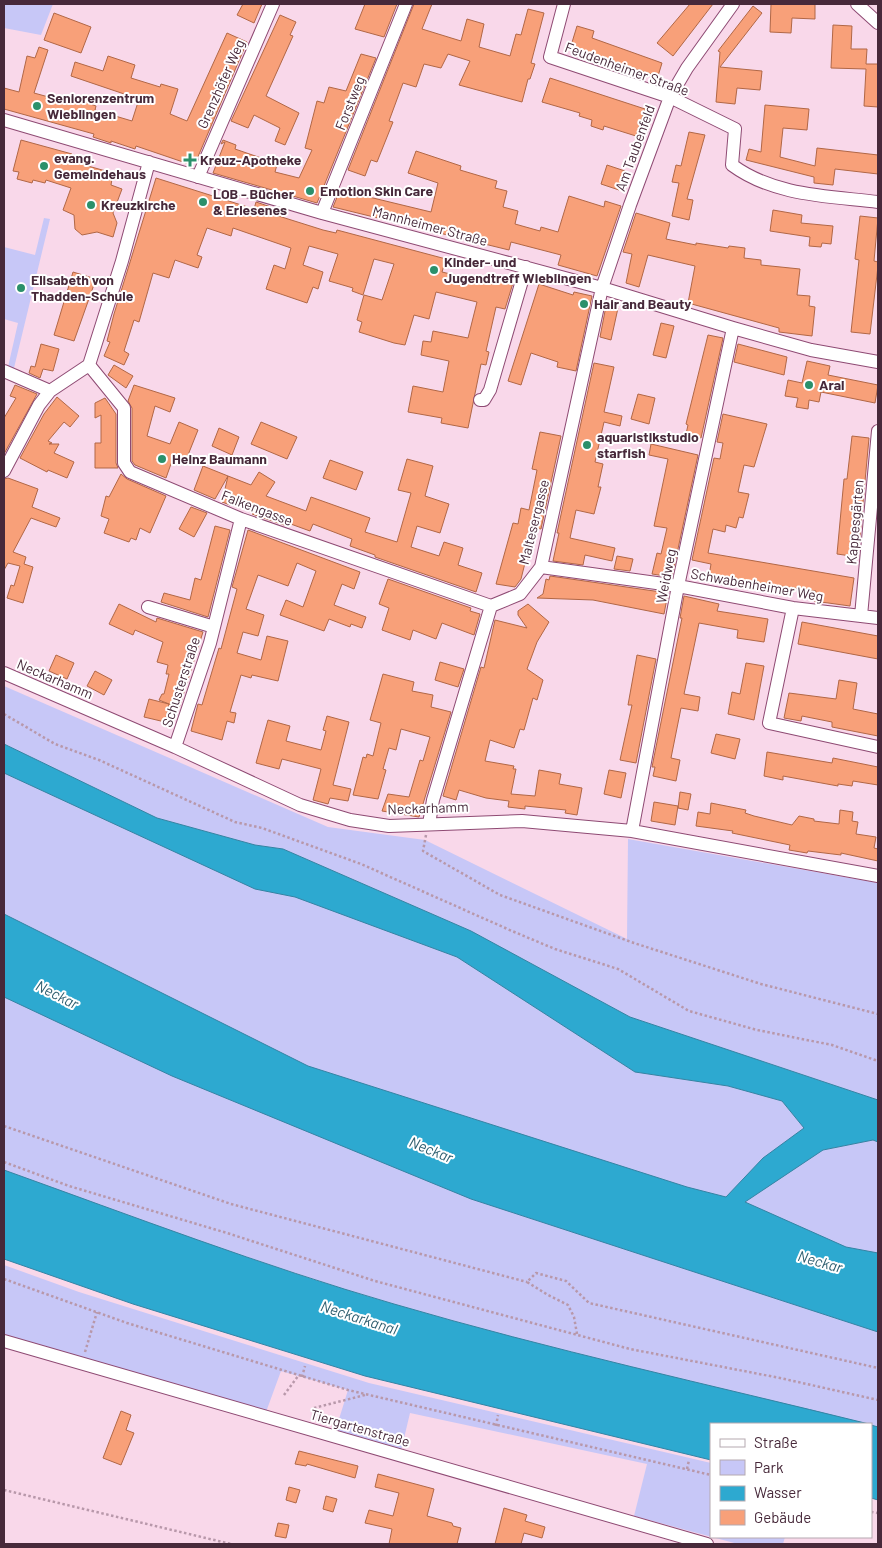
<svg xmlns="http://www.w3.org/2000/svg" width="882" height="1548" font-family="Barlow,sans-serif">
  <style>
    .green { fill: #c7c7f7 }
    .water { fill: #2da9d0; stroke: #3583a3 }
    .building { fill: #f8a079; stroke: #b16746 }
    .lines { fill: none; stroke-linecap: round; stroke-linejoin: round }
    .minor-casing { stroke: #8e4a73; stroke-width: 14 }
    .path { stroke: #b898aa; stroke-width: 2.5; stroke-dasharray: 2.5 2.5; stroke-linecap: butt }
    .minor { stroke: #fff; stroke-width: 12 }
    .poi-dot { fill: #2b906b; stroke: #fff; stroke-width: 2 }
    .labels { text-anchor: middle; stroke-width: 4; stroke-linejoin: round; paint-order: stroke }
    .street-label { font-size: 14px; fill: #47293a; stroke: #fff }
    .poi-label { font-size: 14px; font-weight: bold; fill: #47293a; stroke: #fff; text-anchor: start }
    .water-label { font-size: 15px; font-style: italic; fill: #2f5f70; stroke: #fff }
  </style>
  <rect width="100%" height="100%" fill="#f9d8ea"/>
  <path class="green" d="M4 4H53L41 35 4 28Z
    M44 218 50 219 14 368 8 367 18 323 4 319V247L35 255Z
    M4 686 328 827 425 840 627 939 628 839 878 883V1100L630 1017 471 931 283 849 255 845 157 818 4 744Z
    M4 773 197 862 358 917 377 927 457 957 635 1072 728 1086 782 1101 804 1128 796 1135 824 1150 873 1140 878 1142V1427C718 1387 554 1351 394 1304 263 1265 133 1217 4 1170Z
    M4 1265 79 1292 369 1383 711 1463V1537H785L783 1544H738L634 1516 647 1464 410 1413 401 1451 335 1432 348 1390 281 1371 266 1412 4 1334Z"/>
  <path class="water" d="M4 744 157 818 255 845 283 849 471 931 630 1017 878 1100V1142L873 1140 823 1150 745 1202 846 1247 878 1253V1332L471 1199 172 1076 4 997V914L308 1066 687 1187 726 1197 763 1158 804 1128 782 1101 728 1086 635 1072 457 957 295 897 255 889 4 773Z
    M4 1170C132 1216 263 1266 394 1304 551 1350 711 1385 869 1424H711V1460L365 1376 133 1304 4 1259Z
    M871 1425 878 1427V1500L871 1498Z"/>
  <path class="building" d="M243 4H262L254 23 237 15Z
    M365 4H397L384 37 355 29Z
    M414 4H432L422 29 461 41 467 19 484 24 479 47 510 56 516 34 521 35 528 9 544 13 531 63 535 64 530 79H528L522 102 459 85 470 61 448 54 441 68 424 64 416 87 403 83 389 121 393 122 377 162 371 160 365 176 348 170Z
    M690 4H713L673 56 657 43Z
    M771 4H815V19L792 18 791 33 770 32Z
    M753 6 762 13 720 67 762 71 760 90 737 88 735 104 716 102 720 52 718 51Z
    M54 13 91 27 81 53 44 40Z
    M280 15 296 22 290 35 293 36 266 96 299 113 285 145 275 141 280 128 254 115 248 128 231 121Z
    M833 25 852 26 851 49H867L866 64H878V107L864 106 866 69 831 68Z
    M577 26 594 31 592 38 662 63 658 76 570 49Z
    M227 33 247 42 197 159 189 164 136 146 135 149 111 141V143L93 137 94 134 4 109V88L19 92 27 56 35 58 39 47 48 50 34 93 74 104 76 99 96 106 95 110 132 121 139 99 71 76 75 62 103 71 108 56 135 65 131 78 160 87 161 84 178 89 170 114 187 121Z
    M361 54 376 58 317 203 213 173 225 142 221 144 223 140 236 145 235 149 267 160 268 157 278 161 275 172 299 178 312 150 305 148 317 101 324 103 329 87 346 91Z
    M550 78 645 109 636 136 604 126 603 130 591 126 592 120 579 116 580 113 542 102Z
    M765 105 809 109 807 130 783 128 780 157 815 166 817 148 878 155V174L835 169 833 185 814 183V177L746 160 749 149 761 152Z
    M689 132 705 135 687 199 693 200 689 220 672 216 679 183 672 182 676 165 681 166Z
    M21 140 72 154 70 161 113 173 111 185 122 189 113 213 117 223 113 237 97 232 82 235 75 229 74 215 63 210 71 188 46 180 45 183 33 180 32 183 17 179 19 172 13 171Z
    M416 151 461 166 460 170 497 181 495 188 507 191 503 207 518 211 515 224 540 231 541 227 558 232 569 196 604 207 605 201 621 206 597 276 558 265 561 255 511 242 509 250 333 207 340 190 431 212 438 183 408 173Z
    M607 165 625 171 619 190 601 184Z
    M156 178 254 209 256 202 271 207 269 213 323 230 336 233 337 230 446 259 442 272 492 284 493 278 513 283 505 309 496 307 486 351 489 352 486 365 481 364 468 428 441 423 442 418 408 412 413 386 443 392 449 361 421 355 423 341 431 342 433 331 468 338 477 302 436 292 429 319 414 315 405 345 394 343 359 332 362 322 357 320 364 295 382 300 394 264 374 259 363 295 352 291 353 288 329 281 338 254 309 246 303 265 323 272 318 289 313 287 307 303 266 289 274 265 285 269 291 248 233 228 231 236 207 228 197 255 202 257 198 268 175 260 169 278 153 273 139 322 134 320 124 351 129 354 124 365 104 356 110 342 107 341 114 314Z
    M773 210 802 215 801 223 833 226 831 244 822 243 821 247 809 246 810 237 770 231Z
    M636 213 670 223 666 239 696 245V243L728 248 729 246 745 248 744 258 761 260V265L800 269 797 295 810 296 809 306 815 307 812 336 779 332V328L688 303 695 266 648 255 639 287 626 283 632 254 623 252Z
    M860 216 878 218 874 261 878 262V266L870 334 851 332 859 260 855 259Z
    M73 272 96 279 74 341 54 335Z
    M539 284 573 295 574 292 592 296 576 371 557 367 558 362 531 353 521 385 508 381Z
    M606 306 618 308 611 340 600 337Z
    M661 323 674 326 666 358 653 355Z
    M708 335 723 338 701 438 686 434 688 425 686 424Z
    M41 344 59 349 53 371 43 369 40 378 29 373 31 366 35 367Z
    M738 344 787 357 784 375 734 362Z
    M807 361 830 366 828 375 878 385 875 403 821 392 819 402 809 400 808 409 796 407 798 398 785 396 788 380 802 383Z
    M594 363 614 367 604 412 622 416 620 426 604 422 595 462 603 464 598 487H601L594 514 576 510 570 538 615 548 612 561 585 555 583 565 553 561 559 533H557Z
    M114 365 133 376 126 388 108 375Z
    M15 385 37 394 4 454V418L16 398 10 396Z
    M134 385 175 398 170 412 155 406 147 436 170 444 179 422 198 430 184 465 172 461 166 478 135 465 132 461V408L128 401Z
    M638 394 655 398 649 424 631 419Z
    M57 397 79 416 70 427 64 422 48 441 52 443 49 444H59L54 453 74 462 67 478 48 470 47 472 20 458 44 414Z
    M105 398 116 414V463L118 468H95V443H101V415L95 418V403Z
    M723 414 767 424 754 467 744 465 738 492 749 494 743 518 739 517 736 528 726 525 725 532 713 529 708 553 854 578 850 606 814 601 816 591 709 576 711 564 692 560 714 458 720 459 723 443 717 442Z
    M261 422 297 437 287 459 251 444Z
    M219 428 239 437 232 455 212 446Z
    M540 432 561 436 541 529 536 528 529 559H526L521 579 515 587 496 584 513 523 518 524 521 508 529 510 537 470 532 469Z
    M852 436 869 438 858 557 837 554 844 479H847Z
    M651 444 698 455 672 577 652 574 657 553 661 554 667 528 654 526 668 459 649 455Z
    M407 459 433 466 425 496 449 504 440 533 417 526 411 547 439 556 444 542 463 548 458 565 482 573 476 592 375 557V555L350 546 352 539 313 524 310 531 288 523 287 526 252 514 253 513 232 500 230 505 222 502 228 476 251 485 259 472 275 482 266 496 306 511 311 497 370 518 365 532 397 542 411 493 398 490Z
    M330 460 363 472 356 490 323 478Z
    M203 466 228 476 215 499 194 490Z
    M121 474 127 479 166 496 150 533 140 528 136 540 131 538 129 542 104 533 109 519 101 516 106 496 109 497Z
    M8 478 38 489 32 507 60 518 56 527 31 518 13 552 26 557 24 564 33 567 23 603 7 598 11 585 14 586 20 566 8 563 4 570V479Z
    M191 507 207 513 194 537 179 529Z
    M215 526 230 530 208 617 161 602 164 593 190 600 195 578 201 580Z
    M248 530 360 572 354 589 342 584 334 605 366 617 362 628 351 624 350 627 329 619 324 631 280 615 286 600 303 607 316 571 297 563 288 586 258 575 246 609 264 615 258 636 243 632 237 653 261 660 267 636 288 641 278 681 252 675 251 678 241 675 230 712 236 713 234 723 227 721 222 740 191 731 198 704 202 705 219 648 221 649 237 589 232 587Z
    M617 556 633 559 630 571 614 569Z
    M550 576 668 593 664 614 593 600 537 598 543 594 546 579 549 580Z
    M388 579 471 608 470 611 480 614 474 635 442 623 436 639 413 630 410 640 382 630 389 608 379 604Z
    M684 596 719 604 717 611 768 619 764 642 737 638 738 630 699 623 684 694 700 697 698 711 681 708 671 758 680 760 676 781 653 776 655 767H652L682 618H680Z
    M119 604 156 622 157 618 203 632 179 708 169 704 165 722 144 717 149 699 169 704 159 700 162 694H164L169 674H166L168 665 157 662 163 642 135 630 133 635 109 624Z
    M528 604 549 622 537 642 527 669 543 680 537 700 533 698 524 730 520 729 514 748 490 740 485 761 514 766 513 769H516L511 794 535 796 539 770 561 774 559 784 582 788 577 815 565 813 566 810 525 806V809L508 807 509 801 486 798 459 790 456 800 443 796 481 667 484 668 495 620 527 628 518 615V611Z
    M802 622 878 636V659L798 644Z
    M56 655 74 663 67 679 49 671Z
    M637 655 656 659 636 763 620 760 632 705H628Z
    M440 662 464 669 458 687 435 680Z
    M746 663 764 666 754 720 728 714 732 692 740 694Z
    M95 671 112 680 104 695 87 686Z
    M383 674 414 682 412 691 433 695 431 707 451 712 419 817 382 811 388 794 409 797 420 760 423 761 430 737 401 729 396 750 389 748 383 769 386 770 378 799 353 795 363 757 366 758 367 754 373 756 381 723 370 720Z
    M839 680 857 683 853 709 878 714V736L832 727V722L802 716 801 721 784 718 789 693 836 699Z
    M327 716 349 722 333 785 351 789 348 801 330 798 328 804 313 800 321 769 282 759 279 769 256 763 268 720 290 726 286 741 321 750 326 731 323 730Z
    M716 734 740 739 735 759 711 753Z
    M767 752 832 763 833 758 878 767V785L853 781 852 786 838 784V786L783 776V780L764 776Z
    M609 770 626 773 621 798 604 794Z
    M680 792 691 794 688 810 678 808Z
    M654 802 678 806 675 825 651 821Z
    M711 803 746 810 745 813 754 816 792 825 799 816 814 819V821L839 824 840 810 853 812 852 821 858 822 856 834 876 837 874 848 878 849V861L841 853V855L808 851 807 853 789 850 790 845 732 833 733 831 696 826 698 812 710 814Z
    M121 1411 131 1415 126 1430 134 1433 121 1465 103 1458Z
    M299 1451 358 1466 355 1478 307 1464 306 1466 295 1464Z
    M378 1474 434 1489 427 1516 452 1523 453 1526 461 1528 457 1544H389L392 1529 365 1523 369 1510 393 1516 399 1493 375 1487Z
    M289 1487 300 1490 296 1503 286 1500Z
    M326 1496 337 1499 333 1512 323 1509Z
    M504 1508 527 1515 525 1521 545 1527 542 1538 524 1533 521 1544H495Z
    M278 1523 289 1525 286 1538 275 1536Z"/>
  <g class="lines">
    <defs>
      <path id="minor" d="M564 4 550 57 670 97 735 129 732 165C774 196 828 196 878 202
        M857 4 878 23
        M4 120 322 213 602 288 733 328 811 350 878 362
        M198 177 273 4
        M322 213 406 4
        M89 365 124 408V463L130 472 241 519 491 606
        M89 365 122 261 149 162
        M4 371 50 391
        M480 400H484L490 390 526 267
        M4 471 39 405 50 391 89 365
        M541 567 678 586 793 608 878 618
        M148 607 214 627
        M793 608 769 723 878 747
        M861 616 878 431
        M4 673 175 747 300 805 350 820 389 826 522 821 632 831 878 876
        M175 747 210 643 241 519
        M429 824 433 800 491 606 520 594 541 567 602 288 630 205 670 97 687 68 733 4
        M632 831 678 586 733 328
        M4 1341 707 1544"/>
    </defs>
    <use href="#minor" class="minor-casing"/>
    <path class="path" d="M4 714 55 744 99 760 235 822 262 828 361 864 512 931 555 949 618 969 689 1011 757 1030 832 1045 878 1061
      M426 835 423 851 500 895 634 943 761 984 878 1014
      M4 1126 231 1204 527 1282
      M4 1162 69 1186 227 1233 375 1281 630 1349 780 1378 878 1400
      M4 1279 127 1323 348 1390 711 1475
      M577 1334 574 1317 568 1305 548 1295 527 1282 536 1273 566 1281 589 1303 878 1368
      M85 1352 97 1312
      M302 1377 305 1366
      M284 1395 298 1376
      M314 1408 365 1395
      M496 1426 498 1415
      M687 1469 689 1460
      M4 1490 231 1544
      M871 1512 878 1513"/>
    <use href="#minor" class="minor"/>
  </g>
  <g class="poi-dot">
    <circle cx="37" cy="106" r="5"/>
    <path d="M187.5 152.5h5v5h5v5h-5v5h-5v-5h-5v-5h5z"/>
    <circle cx="44" cy="166" r="5"/>
    <circle cx="310" cy="191" r="5"/>
    <circle cx="203" cy="202" r="5"/>
    <circle cx="91" cy="205" r="5"/>
    <circle cx="434" cy="270" r="5"/>
    <circle cx="21" cy="288" r="5"/>
    <circle cx="584" cy="304" r="5"/>
    <circle cx="809" cy="385" r="5"/>
    <circle cx="587" cy="445" r="5"/>
    <circle cx="162" cy="459" r="5"/>
  </g>
  <g class="labels">
    <g class="street-label">
      <text transform="translate(627 69) rotate(20)" y="5">Feudenheimer Straße</text>
      <text transform="translate(221 84) rotate(-66)" y="5">Grenzhöfer Weg</text>
      <text transform="translate(350 103) rotate(-68)" y="5">Forstweg</text>
      <text transform="translate(635 148) rotate(-70)" y="5">Am Taubenfeld</text>
      <text transform="translate(430 226) rotate(15)" y="5">Mannheimer Straße</text>
      <text transform="translate(257 508) rotate(21)" y="5">Falkengasse</text>
      <text transform="translate(534 522) rotate(-76)" y="5">Maltesergasse</text>
      <text transform="translate(855 522) rotate(-85)" y="5">Kappesgärten</text>
      <text transform="translate(666 576) rotate(-79)" y="5">Weidweg</text>
      <text transform="translate(757 585) rotate(10)" y="5">Schwabenheimer Weg</text>
      <text transform="translate(55 679) rotate(23)" y="5">Neckarhamm</text>
      <text transform="translate(181 682) rotate(-72)" y="5">Schusterstraße</text>
      <text transform="translate(428 808) rotate(-2)" y="5">Neckarhamm</text>
      <text transform="translate(360 1428) rotate(16)" y="5">Tiergartenstraße</text>
    </g>
    <g class="poi-label">
      <text x="47" y="103">Seniorenzentrum<tspan x="47" dy="16">Wieblingen</tspan></text>
      <text x="54" y="163">evang.<tspan x="54" dy="16">Gemeindehaus</tspan></text>
      <text x="200" y="165">Kreuz-Apotheke</text>
      <text x="320" y="196">Emotion Skin Care</text>
      <text x="213" y="199">LOB - Bücher<tspan x="213" dy="16">&amp; Erlesenes</tspan></text>
      <text x="101" y="210">Kreuzkirche</text>
      <text x="444" y="267">Kinder- und<tspan x="444" dy="16">Jugendtreff Wieblingen</tspan></text>
      <text x="31" y="285">Elisabeth von<tspan x="31" dy="16">Thadden-Schule</tspan></text>
      <text x="594" y="309">Hair and Beauty</text>
      <text x="819" y="390">Aral</text>
      <text x="597" y="442">aquaristikstudio<tspan x="597" dy="16">starfish</tspan></text>
      <text x="172" y="464">Heinz Baumann</text>
    </g>
    <g class="water-label">
      <text transform="translate(57 995) rotate(27)" y="5">Neckar</text>
      <text transform="translate(431 1150) rotate(22)" y="5">Neckar</text>
      <text transform="translate(820 1262) rotate(16)" y="5">Neckar</text>
      <text transform="translate(359 1318) rotate(18)" y="5">Neckarkanal</text>
    </g>
  </g>
  <rect width="882" height="1548" fill="none" stroke="#47293a" stroke-width="10"/>
  <rect x="710" y="1423" width="162" height="115" fill="#ffffff" stroke="#b5a9b0"/>
  <rect x="720" y="1439" width="25" height="8" fill="#ffffff" stroke="#b5a9b0"/>
  <text x="754" y="1448" font-size="15" fill="#47293a">Straße</text>
  <rect x="720" y="1460" width="25" height="15" fill="#c7c7f7" stroke="#b5a9b0"/>
  <text x="754" y="1473" font-size="15" fill="#47293a">Park</text>
  <rect x="720" y="1486" width="25" height="15" fill="#2da9d0" stroke="#b5a9b0"/>
  <text x="754" y="1498" font-size="15" fill="#47293a">Wasser</text>
  <rect x="720" y="1510" width="25" height="15" fill="#f8a079" stroke="#b5a9b0"/>
  <text x="754" y="1523" font-size="15" fill="#47293a">Gebäude</text>
</svg>
